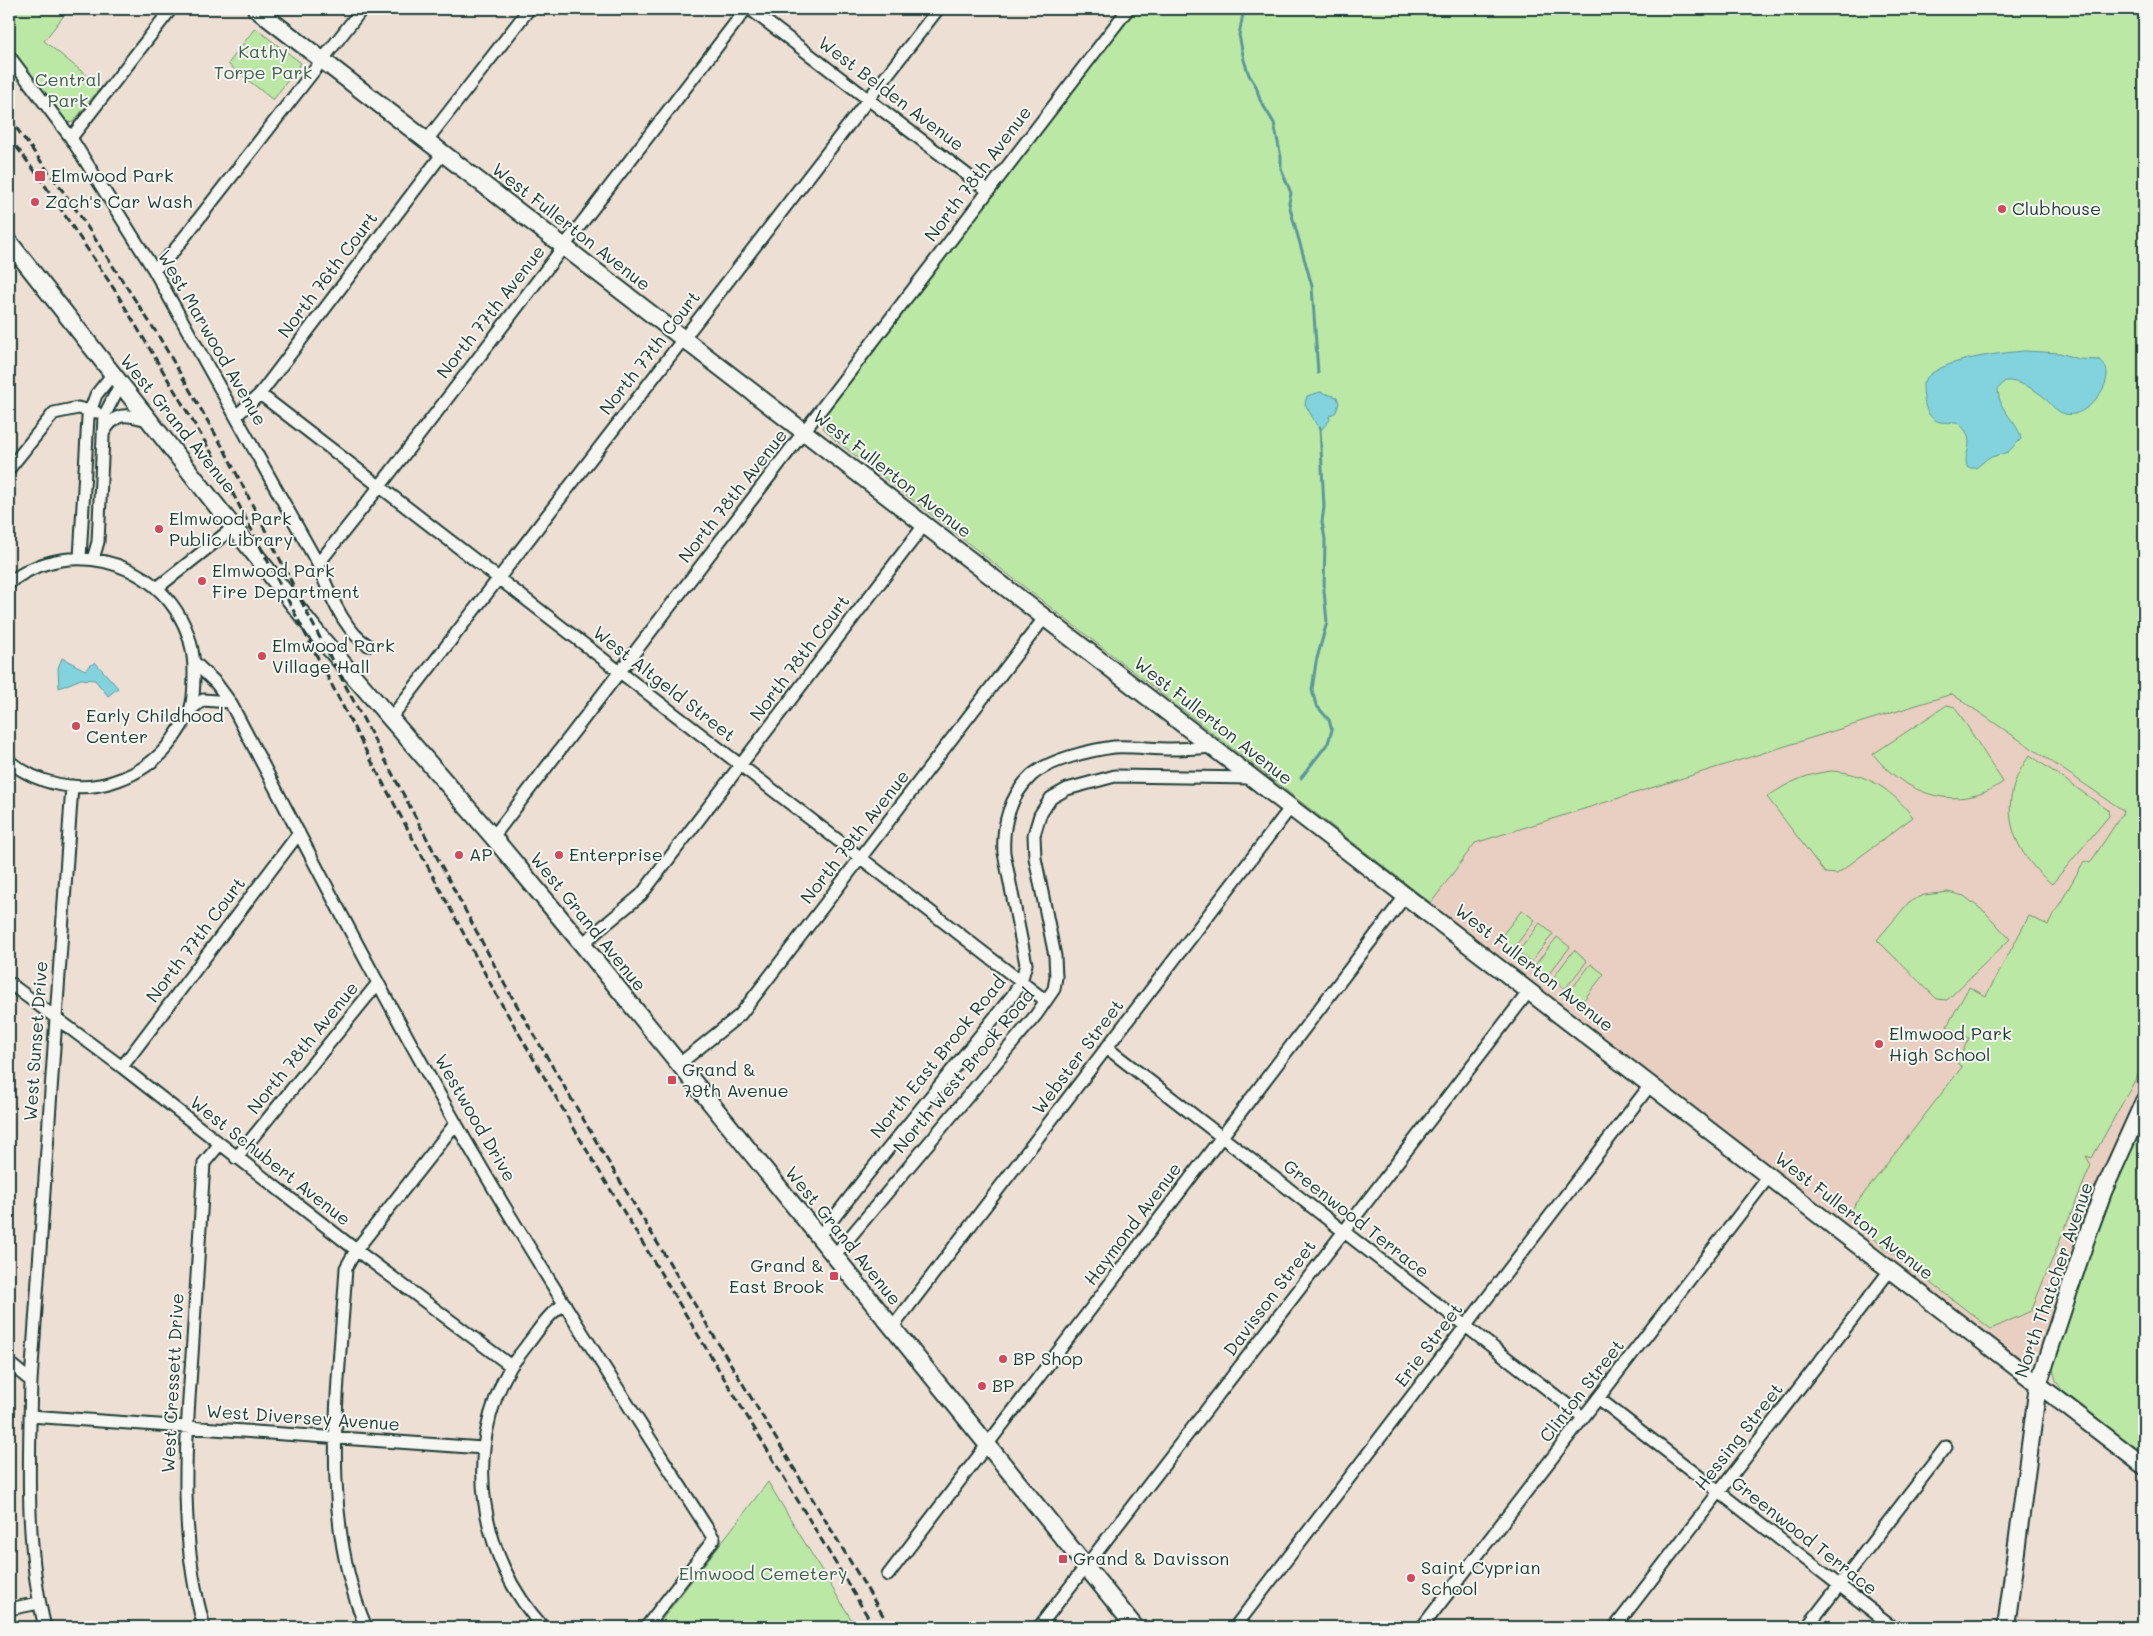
<svg xmlns="http://www.w3.org/2000/svg" width="2153" height="1636" font-family="Mali,sans-serif">
  <style>
    .built { fill: #e9cfc1 }
    .green { fill: #bce8a6; stroke: #6e926d }
    .water { fill: #83d3de; stroke: #5b979a }
    .lines { fill: none; stroke-linecap: round; stroke-linejoin: round }
    .stream { stroke: #5b979a; stroke-width: 3 }
    .street-casing { stroke: #1f3d34; stroke-width: 15 }
    .secondary-casing { stroke: #1f3d34; stroke-width: 20 }
    .street { stroke: #f6f6f2; stroke-width: 11 }
    .secondary { stroke: #f6f6f2; stroke-width: 16 }
    .rail { stroke: #1f3d34; stroke-width: 3; stroke-dasharray: 8 4; stroke-linecap: butt }
    .poi-dot { fill: #d1495b; stroke: #f6f6f2; stroke-width: 2 }
    .labels { text-anchor: middle; stroke-width: 4; stroke-linejoin: round; paint-order: stroke }
    .park-label { font-size: 18px; fill: #3e5f4b; stroke: #f6f6f2 }
    .street-label { font-size: 18px; fill: #1f3d34; stroke: #f6f6f2 }
    .poi-label { font-size: 18px; fill: #1f3d34; stroke: #f6f6f2; text-anchor: start }
  </style>
  <rect width="100%" height="100%" fill="#eedfd5"/>
  <filter id="ink" filterUnits="userSpaceOnUse"><feTurbulence type="fractalNoise" baseFrequency=".02" numOctaves="2"/><feDisplacementMap in="SourceGraphic" scale="10" xChannelSelector="R" yChannelSelector="G"/><feConvolveMatrix kernelMatrix="1 2 1 2 8 2 1 2 1" color-interpolation-filters="sRGB"/></filter>
  <g filter="url(#ink)">
    <path class="built" d="M1952 694 2144 825V1089L2132 1113 2039 1349 2032 1357 2027 1359 2018 1356 1431 903 1475 843Z
      M2012 1616 2061 1624V1627H2011Z"/>
    <path class="green" d="M9 9H69L44 41 101 87 73 122 65 123 59 118 9 49Z
      M1136 9H2144V1064L2092 1158 2086 1156 2091 1165 2031 1311 1991 1329 1853 1223 1852 1209 1962 1067 1957 1063 1969 1038 1947 1026 1969 987 1986 996 2029 916 2048 925 2084 861 2090 863 2124 811 1952 694 1475 843 1431 903 834 439 823 428V419L834 401Z
      M255 28 301 63 273 100 228 64Z
      M1947 705 1955 707 2003 782C1959 814 1904 794 1873 754Z
      M2030 755 2108 810 2109 816 2052 884C2009 850 1995 801 2030 755Z
      M1831 771C1867 773 1891 789 1913 817L1837 874 1825 873 1767 797C1787 783 1806 774 1831 771Z
      M1948 892 1964 896 1985 912 2010 939 1947 1000 1937 999 1877 940 1909 902 1924 895Z
      M1522 910 1535 920 1513 949 1500 938Z
      M1540 923 1553 934 1531 962 1518 952Z
      M1557 937 1570 947 1548 975 1535 965Z
      M1574 950 1587 961 1565 989 1552 979Z
      M1591 964 1604 974 1582 1002 1569 992Z
      M2144 1114V1455L2062 1390 2056 1381 2053 1369 2058 1346 2090 1244Z
      M768 1482 856 1627H656Z"/>
    <path class="water" d="M2025 351 2060 353 2078 359 2100 360C2122 376 2087 420 2065 414 2055 411 2050 403 2044 397 2034 389 2018 380 2005 381L1998 389C1998 412 2019 422 2021 439L2008 452 1988 458 1976 468H1968C1960 454 1981 441 1957 422 1952 422 1946 423 1940 422 1924 418 1923 397 1923 383 1935 359 2001 353 2025 351Z
      M1320 392 1337 397 1339 403 1336 412 1329 416 1330 420 1320 431 1305 404 1307 396Z
      M62 658 85 670 95 662 118 688 108 696 95 680 81 679 59 688 58 668Z"/>
    <g class="lines">
      <path class="stream" d="M1244 9 1239 35 1244 60 1249 75 1256 86 1260 100 1274 123 1281 157V169L1291 193 1289 203 1291 212 1312 286 1318 373
        M1301 778 1328 743 1332 730 1329 720 1316 705 1312 690 1316 662 1327 622 1324 591 1325 539 1322 522 1324 507 1320 428"/>
      <defs>
        <path id="street" d="M750 9 987 190
          M9 56 71 138 154 270 318 564C327 589 344 632 368 645
          M71 138 171 9
          M427 140 529 9
          M154 270 173 252 183 239 362 9
          M260 394 1046 1001
          M236 416 260 394 443 153
          M104 432C117 410 127 415 148 420
          M9 469 54 413 78 408 96 412
          M80 558 88 417 96 395 112 375
          M93 559 98 542 104 416 120 385
          M318 564 380 486 746 9
          M9 583C83 525 195 577 194 673 194 684 194 700 190 710 187 718 181 727 177 733 162 757 139 774 112 782 77 793 37 784 9 761
          M157 588 234 527
          M194 662 216 683 230 702C304 842 376 984 455 1122 536 1264 626 1401 714 1539L646 1627
          M190 710 203 700 230 702
          M390 719 938 9
          M493 837 1128 9
          M582 944 641 895 925 524
          M9 983 122 1067 356 1250 511 1366
          M1107 1048 1583 1417
          M678 1065 740 1015 1045 617
          M122 1067 299 833
          M236 1158 378 983
          M819 1237 867 1175 1012 996 1021 982 1026 964 1004 853C1002 825 1010 796 1031 776 1048 760 1091 750 1114 747 1133 746 1152 749 1171 749 1185 749 1199 748 1213 747
          M834 1256 1036 1015 1054 989 1056 977 1055 956 1035 858 1034 835 1040 815 1051 798 1067 789 1115 776 1254 778
          M892 1328 1291 807
          M9 1363 31 1381
          M1598 1398 1893 1627
          M30 1416 483 1448
          M888 1575 1406 895
          M9 1609 39 1603
          M45 1627C25 1547 29 1463 31 1381L72 786
          M204 1627C179 1538 185 1447 192 1356 196 1291 200 1227 204 1163L219 1145
          M366 1627C318 1515 339 1386 346 1268L356 1250 456 1123
          M543 1627C479 1557 462 1450 511 1366 516 1359 522 1352 527 1345 539 1330 548 1313 565 1304
          M1039 1627 1530 990
          M1235 1627 1651 1084
          M1422 1627 1770 1175
          M1615 1627 1891 1269
          M1807 1627 1946 1447"/>
        <path id="secondary" d="M256 9 2144 1466
          M9 242 319 636 493 837 582 944 1135 1627
          M2006 1627 2038 1385 2088 1233 2103 1192 2144 1101"/>
      </defs>
      <use href="#street" class="street-casing"/>
      <use href="#secondary" class="secondary-casing"/>
      <use href="#street" class="street"/>
      <use href="#secondary" class="secondary"/>
      <path class="rail" d="M9 118 73 205 158 335 225 451 319 636 505 985 603 1153 890 1627
        M9 137 40 178 116 292 214 457 367 753 497 996 586 1149 874 1627"/>
    </g>
  </g>
  <g class="poi-dot">
    <rect x="34" y="170" width="12" height="12" rx="2.5"/>
    <circle cx="35" cy="202" r="5"/>
    <circle cx="2002" cy="209" r="5"/>
    <circle cx="159" cy="529" r="5"/>
    <circle cx="202" cy="581" r="5"/>
    <circle cx="262" cy="656" r="5"/>
    <circle cx="76" cy="726" r="5"/>
    <circle cx="459" cy="855" r="5"/>
    <circle cx="559" cy="855" r="5"/>
    <circle cx="1879" cy="1044" r="5"/>
    <rect x="667" y="1075" width="10" height="10" rx="2.5"/>
    <rect x="829" y="1271" width="10" height="10" rx="2.5"/>
    <circle cx="1003" cy="1359" r="5"/>
    <circle cx="982" cy="1386" r="5"/>
    <rect x="1058" y="1554" width="10" height="10" rx="2.5"/>
    <circle cx="1411" cy="1578" r="5"/>
  </g>
  <g class="labels">
    <g class="park-label">
      <text x="263" y="58">Kathy<tspan x="263" dy="21">Torpe Park</tspan></text>
      <text x="68" y="86">Central<tspan x="68" dy="21">Park</tspan></text>
      <text x="763" y="1580">Elmwood Cemetery</text>
    </g>
    <g class="street-label">
      <text transform="translate(891 94) rotate(37)" y="6">West Belden Avenue</text>
      <text transform="translate(978 174) rotate(-53)" y="6">North 78th Avenue</text>
      <text transform="translate(571 227) rotate(38)" y="6">West Fullerton Avenue</text>
      <text transform="translate(328 275) rotate(-53)" y="6">North 76th Court</text>
      <text transform="translate(491 312) rotate(-52)" y="6">North 77th Avenue</text>
      <text transform="translate(212 338) rotate(60)" y="6">West Marwood Avenue</text>
      <text transform="translate(650 353) rotate(-52)" y="6">North 77th Court</text>
      <text transform="translate(178 424) rotate(51)" y="6">West Grand Avenue</text>
      <text transform="translate(892 474) rotate(38)" y="6">West Fullerton Avenue</text>
      <text transform="translate(733 496) rotate(-52)" y="6">North 78th Avenue</text>
      <text transform="translate(800 658) rotate(-53)" y="6">North 78th Court</text>
      <text transform="translate(664 684) rotate(38)" y="6">West Altgeld Street</text>
      <text transform="translate(1213 721) rotate(38)" y="6">West Fullerton Avenue</text>
      <text transform="translate(855 837) rotate(-52)" y="6">North 79th Avenue</text>
      <text transform="translate(588 922) rotate(51)" y="6">West Grand Avenue</text>
      <text transform="translate(196 940) rotate(-53)" y="6">North 77th Court</text>
      <text transform="translate(1534 968) rotate(38)" y="6">West Fullerton Avenue</text>
      <text transform="translate(36 1041) rotate(-86)" y="6">West Sunset Drive</text>
      <text transform="translate(303 1048) rotate(-51)" y="6">North 78th Avenue</text>
      <text transform="translate(938 1057) rotate(-51)" y="6">North East Brook Road</text>
      <text transform="translate(1078 1057) rotate(-53)" y="6">Webster Street</text>
      <text transform="translate(964 1071) rotate(-50)" y="6">North West Brook Road</text>
      <text transform="translate(475 1118) rotate(60)" y="6">Westwood Drive</text>
      <text transform="translate(270 1161) rotate(38)" y="6">West Schubert Avenue</text>
      <text transform="translate(1854 1216) rotate(38)" y="6">West Fullerton Avenue</text>
      <text transform="translate(1356 1219) rotate(38)" y="6">Greenwood Terrace</text>
      <text transform="translate(1133 1224) rotate(-53)" y="6">Haymond Avenue</text>
      <text transform="translate(843 1236) rotate(51)" y="6">West Grand Avenue</text>
      <text transform="translate(2054 1280) rotate(-71)" y="6">North Thatcher Avenue</text>
      <text transform="translate(1270 1298) rotate(-53)" y="6">Davisson Street</text>
      <text transform="translate(1429 1345) rotate(-53)" y="6">Erie Street</text>
      <text transform="translate(173 1383) rotate(-87)" y="6">West Cressett Drive</text>
      <text transform="translate(1582 1391) rotate(-52)" y="6">Clinton Street</text>
      <text transform="translate(303 1418) rotate(4)" y="6">West Diversey Avenue</text>
      <text transform="translate(1739 1437) rotate(-52)" y="6">Hessing Street</text>
      <text transform="translate(1804 1536) rotate(38)" y="6">Greenwood Terrace</text>
    </g>
    <g class="poi-label">
      <text x="51" y="182">Elmwood Park</text>
      <text x="45" y="208">Zach's Car Wash</text>
      <text x="2012" y="215">Clubhouse</text>
      <text x="169" y="525">Elmwood Park<tspan x="169" dy="21">Public Library</tspan></text>
      <text x="212" y="577">Elmwood Park<tspan x="212" dy="21">Fire Department</tspan></text>
      <text x="272" y="652">Elmwood Park<tspan x="272" dy="21">Village Hall</tspan></text>
      <text x="86" y="722">Early Childhood<tspan x="86" dy="21">Center</tspan></text>
      <text x="469" y="861">AP</text>
      <text x="569" y="861">Enterprise</text>
      <text x="1889" y="1040">Elmwood Park<tspan x="1889" dy="21">High School</tspan></text>
      <text x="682" y="1076">Grand &amp;<tspan x="682" dy="21">79th Avenue</tspan></text>
      <text x="824" y="1272" text-anchor="end">Grand &amp;<tspan x="824" dy="21">East Brook</tspan></text>
      <text x="1013" y="1365">BP Shop</text>
      <text x="992" y="1392">BP</text>
      <text x="1073" y="1565">Grand &amp; Davisson</text>
      <text x="1421" y="1574">Saint Cyprian<tspan x="1421" dy="21">School</tspan></text>
    </g>
  </g>
  <rect width="2153" height="1636" fill="none" stroke="#f6f6f2" stroke-width="30"/>
  <rect x="15" y="15" width="2123" height="1606" fill="none" stroke="#1f3d34" stroke-width="2" filter="url(#ink)"/>
</svg>
